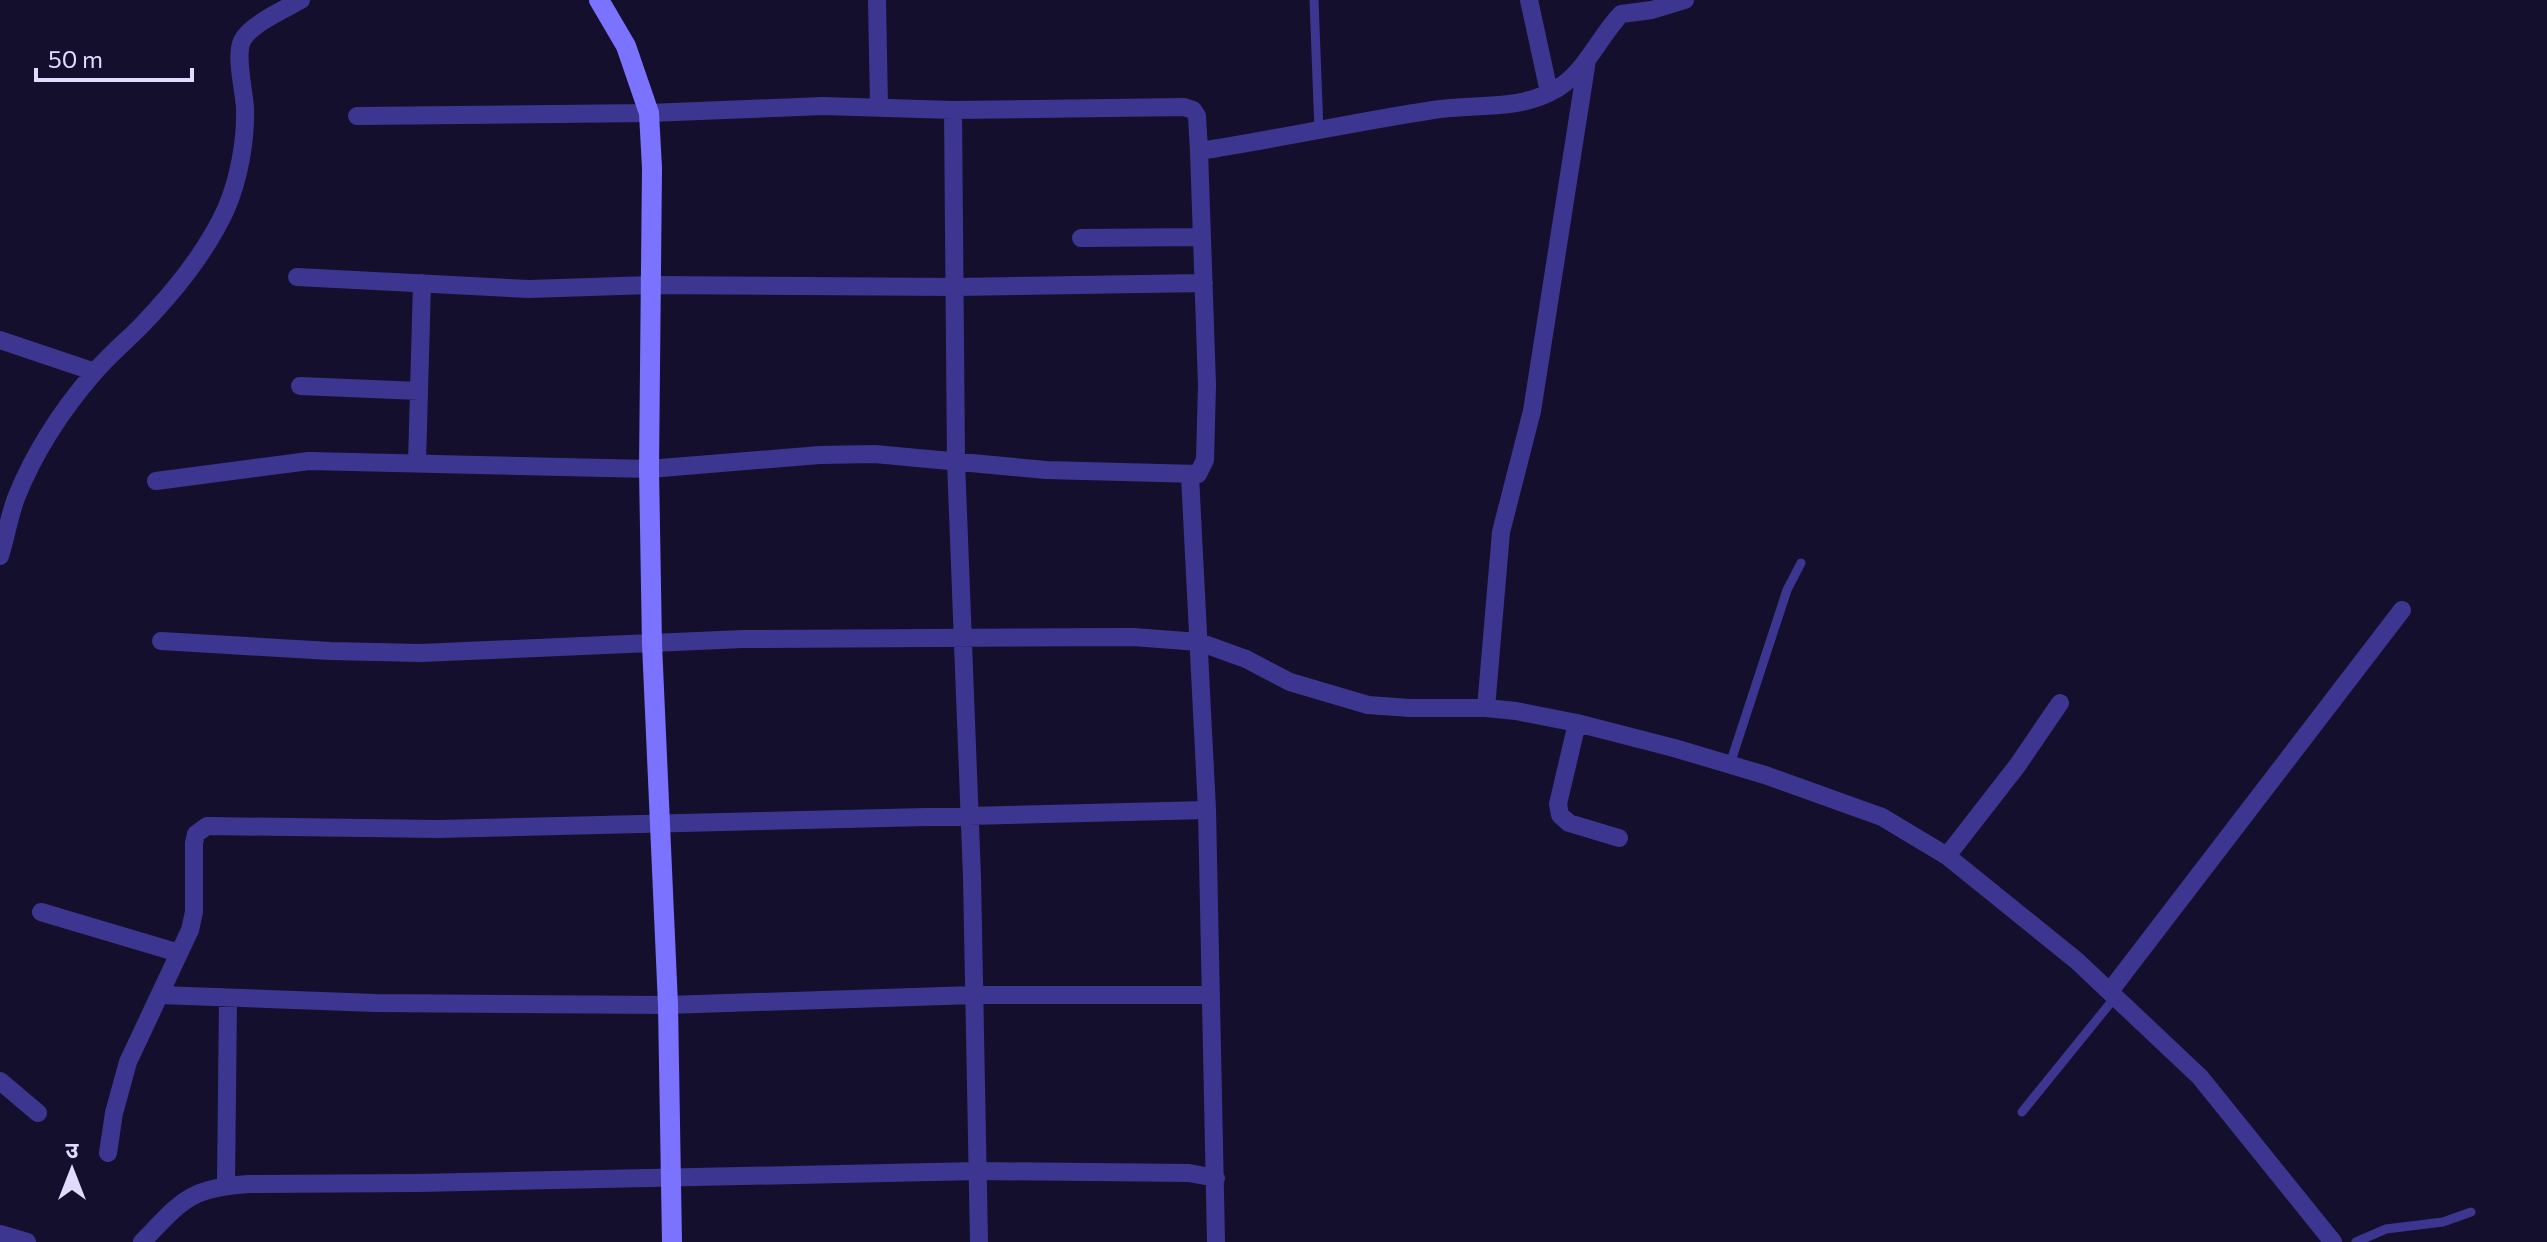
<svg xmlns="http://www.w3.org/2000/svg" width="2547" height="1242" font-family="Commissioner,'Noto Sans Devanagari',sans-serif">
  <style>
    .lines { fill: none; stroke-linecap: round; stroke-linejoin: round }
    .service { stroke: #3d3691; stroke-width: 9 }
    .minor { stroke: #3d3691; stroke-width: 18 }
    .secondary { stroke: #7b73ff; stroke-width: 20 }
  </style>
  <rect width="100%" height="100%" fill="#150f2e"/>
  <g class="lines">
    <path class="service" d="M1314 0 1319 131
      M1730 764 1787 590 1801 563
      M2022 1112 2116 996
      M2356 1242 2386 1229 2443 1222 2471 1212"/>
    <path class="minor" d="M877 0 879 106
      M1529 0 1549 92
      M953 110 956 461 972 877 979 1242
      M357 116 649 113 823 106 953 110 1184 107 1193 110 1197 116 1199 151C1277 139 1355 122 1433 110 1477 103 1518 112 1558 88 1586 71 1599 37 1621 14L1652 10 1685 0
      M1081 238 1202 237
      M297 277 529 289 650 285 955 287 1204 283
      M0 340 95 372
      M300 386 419 391
      M417 463 422 283
      M1190 476 1207 810 1216 1242
      M156 481 309 461 649 469 820 455 875 454 1046 470 1198 474 1205 460 1207 385 1199 151
      M0 556C6 537 9 517 16 498 34 453 62 410 93 374 107 357 125 342 140 327 174 292 206 253 226 209 239 179 246 140 245 108 244 90 235 56 242 41 249 25 285 9 301 0
      M161 641 330 651 421 653 743 639 1133 637 1199 642 1246 659 1290 682 1368 705 1410 708H1486L1516 711 1577 723 1674 748 1765 775 1882 817 1947 856 2077 961 2200 1077 2333 1242
      M1486 708 1501 532 1532 411 1587 60
      M1577 723 1558 804 1560 815 1569 823 1619 838
      M1947 856 2017 766 2060 703
      M41 912 179 953
      M2110 991 2402 610
      M160 995 375 1003 668 1005 974 995H1210
      M0 1081 38 1113
      M108 1153 114 1113 128 1062 190 930 194 912V843L196 834 207 826 438 829 1207 810
      M226 1185 228 998
      M0 1234 27 1242
      M142 1242C182 1201 188 1188 249 1184L418 1183 978 1171 1189 1173 1216 1178"/>
    <path class="secondary" d="M599 0 626 46 649 113 652 168 649 469 652 644 668 1005 672 1242"/>
  </g>
  <g transform="translate(72 1170)" stroke="#150f2e" stroke-width="6" paint-order="stroke">
  <path d="M0-6L14 30L0 20L-14 30Z" fill="#e1dcff"/>
  <text y="-12" font-size="22" font-weight="bold" text-anchor="middle" fill="#e1dcff">उ</text>
  </g>
  <path d="M36 68v12h156v-12" fill="none" stroke="#e1dcff" stroke-width="4"/>
  <text x="48" y="68" font-size="24" fill="#e1dcff" stroke="#150f2e" stroke-width="6" paint-order="stroke">50 m</text>
</svg>
